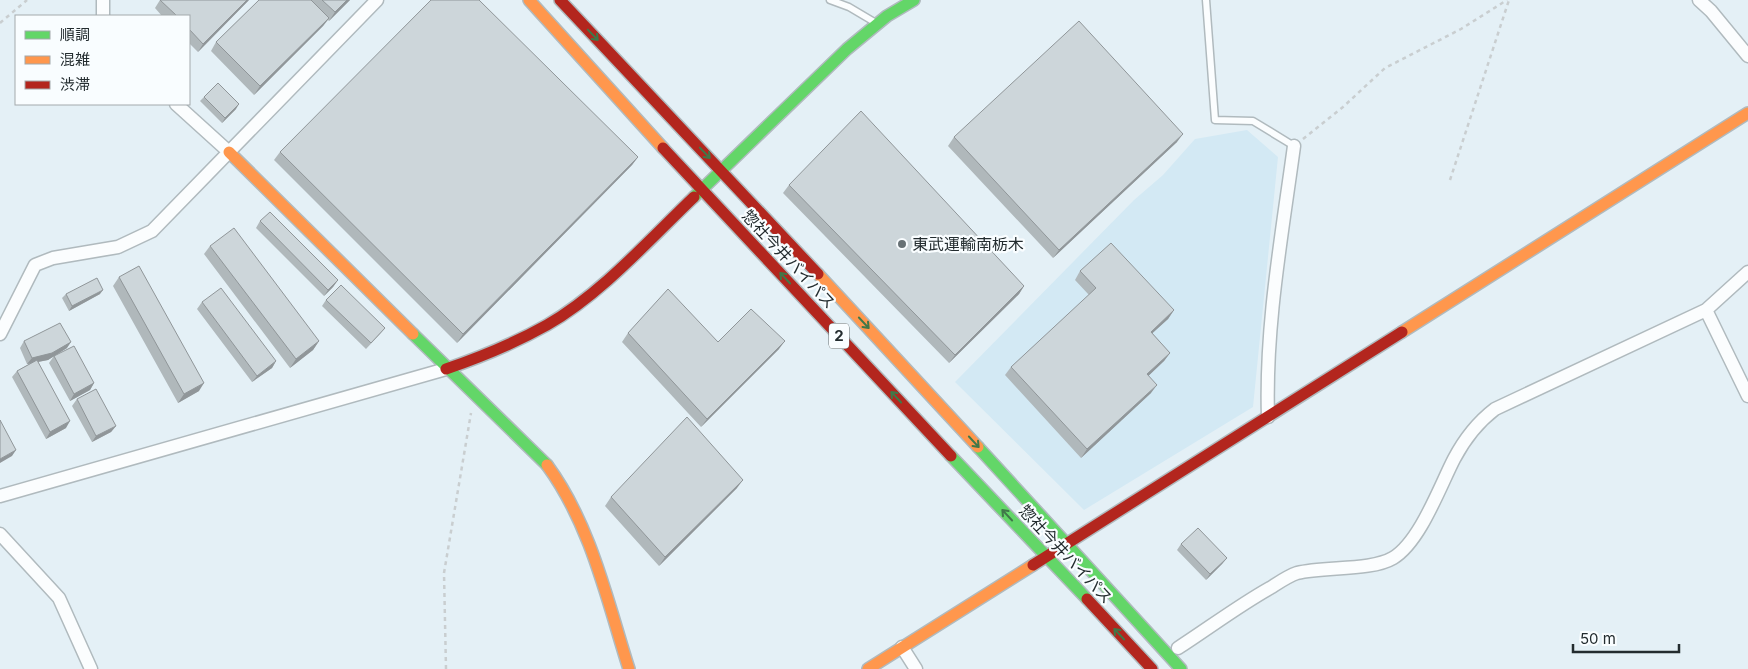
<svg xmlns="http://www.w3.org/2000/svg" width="1748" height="669" font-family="Inter,'Noto Sans JP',sans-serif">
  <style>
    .built { fill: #d3e9f4 }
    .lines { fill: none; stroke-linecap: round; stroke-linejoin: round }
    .lane-casing { stroke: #b0babe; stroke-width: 9 }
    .street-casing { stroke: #b0babe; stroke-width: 15 }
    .fast-casing { stroke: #b0babe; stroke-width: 14 }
    .slow-casing { stroke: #b0babe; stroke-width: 14 }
    .jam-casing { stroke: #b0babe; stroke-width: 14 }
    .path { stroke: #c9ced0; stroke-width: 2.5; stroke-dasharray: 4 4; stroke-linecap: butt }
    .lane { stroke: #fbfdfe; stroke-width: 6 }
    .street { stroke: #fbfdfe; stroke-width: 12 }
    .fast { stroke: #63d668; stroke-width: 11 }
    .slow { stroke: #ff974d; stroke-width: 11 }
    .jam { stroke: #b3261e; stroke-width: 11 }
    .wall { fill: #b0b8bb }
    .shaded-wall { fill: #909699 }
    .building { fill: #cdd6da; stroke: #909699 }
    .oneway { stroke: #407849 }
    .poi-dot { fill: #677175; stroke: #f9fdff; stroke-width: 2 }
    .labels { text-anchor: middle; stroke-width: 4.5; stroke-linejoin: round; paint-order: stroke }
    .shield { fill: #f9fdff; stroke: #636b6d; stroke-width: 1 }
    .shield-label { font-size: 15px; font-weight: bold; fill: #232c2f }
    .poi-label { font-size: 16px; fill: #232c2f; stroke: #f9fdff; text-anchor: start }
    .street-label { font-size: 16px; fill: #232c2f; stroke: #f9fdff }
  </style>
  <rect width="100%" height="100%" fill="#e4f0f6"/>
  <path class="built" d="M1247 130 1278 157 1253 407 1084 510 955 382 1134 200 1163 175 1195 139Z"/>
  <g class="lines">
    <defs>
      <path id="lane" d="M830 0 849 7 876 23
        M1206 0 1215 120 1253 121 1294 146"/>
      <path id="street" d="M103 0V16
        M1699 0 1711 11 1748 56
        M176 104 229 152
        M1706 310 1748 396
        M0 334 35 265 53 258 118 247 152 231 377 0
        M1268 417C1265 326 1282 235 1294 146
        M0 496 446 369
        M0 534 59 598 91 669
        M902 647 916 669
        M1178 648C1209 628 1238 606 1270 588 1278 583 1288 576 1297 573 1324 566 1371 571 1393 558 1420 542 1440 486 1454 459 1464 440 1478 422 1495 409L1706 310 1748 272"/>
      <path id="fast" d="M694 197 847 49 887 16 914 0
        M413 334 547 465
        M978 447 1181 669
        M951 456 1087 599"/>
      <path id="slow" d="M529 0 663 148
        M229 152 413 334
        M818 274 978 447
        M1402 332 1748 113
        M547 465C591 525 607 600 629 669
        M868 669 1033 565"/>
      <path id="jam" d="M560 0 818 274
        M663 148 951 456
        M446 369C481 357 515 343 547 325 601 294 649 240 694 197
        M1033 565 1402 332
        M1087 599 1152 669"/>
    </defs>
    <use href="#lane" class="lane-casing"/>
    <use href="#street" class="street-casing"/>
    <use href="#fast" class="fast-casing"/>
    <use href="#slow" class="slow-casing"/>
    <use href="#jam" class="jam-casing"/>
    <path class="path" d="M0 23 27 0
      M1303 139 1343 107 1385 68 1461 29 1507 0
      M1450 180 1509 0
      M446 669 444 573 471 413"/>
    <use href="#lane" class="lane"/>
    <use href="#street" class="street"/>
    <use href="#fast" class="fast"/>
    <use href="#slow" class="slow"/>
    <use href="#jam" class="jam"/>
  </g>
  <path class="wall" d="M160 0H249L198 52 189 43V16H162L155 8Z
    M259 0H350L329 21 328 20 323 26 254 95 211 51 216 42Z
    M204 97 236 109 222 123 200 101Z
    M954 137 1177 142 1053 258 948 146Z
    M280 152 638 157 632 165 457 343 274 160Z
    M789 185 1024 286 1019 294 949 363 783 193Z
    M260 221 338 280 333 287 324 296 256 228Z
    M210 246 319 341 313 350 290 368 204 254Z
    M1080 271 1174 310 1168 319 1152 333 1170 353 1164 361 1148 376 1151 393 1081 458 1005 375 1011 367 1089 295 1075 280Z
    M119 277 199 391 178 403 113 286Z
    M66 294H100L69 311 62 298Z
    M326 300 385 328 380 334 366 349 322 306Z
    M202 302 276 361 272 368 252 382 197 309Z
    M628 333 718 342 779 349 701 427 622 342Z
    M24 341 67 348 48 360 38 362 66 428 46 439 12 377 17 371 29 364H27L20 348Z
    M54 356 94 383 90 390 70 401 49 363Z
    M77 399 116 426 111 432 92 442 72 406Z
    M737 488 659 566 605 506 611 497Z
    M1181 544 1227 558 1222 564 1206 580 1177 550Z"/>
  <path class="shaded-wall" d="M247 0H249L198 52 203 44Z
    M347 0H350L329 21 335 12Z
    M329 18 323 26 254 95 260 86Z
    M239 104 236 109 222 123 225 118Z
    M1183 134 1177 142 1053 258 1059 250Z
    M638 157 632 165 457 343 463 334Z
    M338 280 333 287 324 296 328 290Z
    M1024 286 1019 294 949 363 955 355Z
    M103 290 100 294 69 311 72 306Z
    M1174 310 1168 319 1145 340 1151 332Z
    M319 341 313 350 290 368 296 359Z
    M785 341 779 349 701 427 707 419Z
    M71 342 67 348 48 360 27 364 32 358Z
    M1170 353 1164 361 1141 383 1147 374Z
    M276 361 272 368 252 382 257 376Z
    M94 383 90 390 70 401 74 394Z
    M204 383 199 391 178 403 184 394Z
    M1157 385 1151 393 1081 458 1087 449Z
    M70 421 66 428 46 439 50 432Z
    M116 426 111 432 92 442 96 436Z
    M16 450 12 456 0 463V459Z
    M743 480 737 488 659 566 665 557Z
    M1227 558 1222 564 1206 580 1210 574Z"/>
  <path class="building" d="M160 0H247L203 44 189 29V16H177Z
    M259 0H311L329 18 260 86 216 42Z
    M322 0H347L335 12Z
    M431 0H479L638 157 463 334 280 152Z
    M1079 21 1183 134 1059 250 954 137Z
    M218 83 239 104 225 118 204 97Z
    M861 111 1024 286 955 355 789 185Z
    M270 212 338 280 328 290 260 221Z
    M234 228 319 341 296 359 210 246Z
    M1111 243 1174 310 1151 332 1170 353 1147 374 1157 385 1087 449 1011 367 1096 288 1080 271Z
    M139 266 204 383 184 394 119 277Z
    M97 278 103 290 72 306 66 294Z
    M341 285 385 328 371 343 326 300Z
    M221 288 276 361 257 376 202 302Z
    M668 289 718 342 751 309 785 341 707 419 628 333Z
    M60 323 71 342 52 353 32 358 24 341Z
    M74 346 94 383 74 394 54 356Z
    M37 360 70 421 50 432 17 371Z
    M96 389 116 426 96 436 77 399Z
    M687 417 743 480 665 557 611 497Z
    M0 420 16 450 0 459Z
    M1198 528 1227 558 1210 574 1181 544Z"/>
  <defs><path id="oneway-shaft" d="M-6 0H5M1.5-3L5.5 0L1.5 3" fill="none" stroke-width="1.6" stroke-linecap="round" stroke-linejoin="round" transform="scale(1.25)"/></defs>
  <g class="oneway">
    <use href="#oneway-shaft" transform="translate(593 35) rotate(46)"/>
    <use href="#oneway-shaft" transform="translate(705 153) rotate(46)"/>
    <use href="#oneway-shaft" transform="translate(785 278) rotate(-133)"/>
    <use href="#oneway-shaft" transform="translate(864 323) rotate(47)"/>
    <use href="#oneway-shaft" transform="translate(896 397) rotate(-133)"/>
    <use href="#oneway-shaft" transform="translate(974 442) rotate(47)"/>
    <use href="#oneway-shaft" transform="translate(1007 515) rotate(-133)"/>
    <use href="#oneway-shaft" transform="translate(1119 634) rotate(-133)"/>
  </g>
  <circle class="poi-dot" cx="902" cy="244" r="5"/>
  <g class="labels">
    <rect class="shield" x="829" y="323.5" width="20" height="25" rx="4"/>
    <g class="shield-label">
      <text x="839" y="341">2</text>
    </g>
    <g class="poi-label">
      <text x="912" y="250">東武運輸南栃木</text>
    </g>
    <g class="street-label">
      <text transform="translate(789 259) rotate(47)" y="6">惣社今井バイパス</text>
      <text transform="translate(1066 554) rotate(47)" y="6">惣社今井バイパス</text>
    </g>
  </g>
  <rect x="15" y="15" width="175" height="90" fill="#f9fdff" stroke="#a3a9ac"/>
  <rect x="25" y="31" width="25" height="8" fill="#63d668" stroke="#a3a9ac"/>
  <text x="60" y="40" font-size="15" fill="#232c2f">順調</text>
  <rect x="25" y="56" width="25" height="8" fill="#ff974d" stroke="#a3a9ac"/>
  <text x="60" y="65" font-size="15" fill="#232c2f">混雑</text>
  <rect x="25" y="81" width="25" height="8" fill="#b3261e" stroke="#a3a9ac"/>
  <text x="60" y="90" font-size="15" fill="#232c2f">渋滞</text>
  <path d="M1573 644v8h106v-8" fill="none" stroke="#232c2f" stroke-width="2.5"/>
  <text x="1580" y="644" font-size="15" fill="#232c2f" stroke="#f9fdff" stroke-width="4" paint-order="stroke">50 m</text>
</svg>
